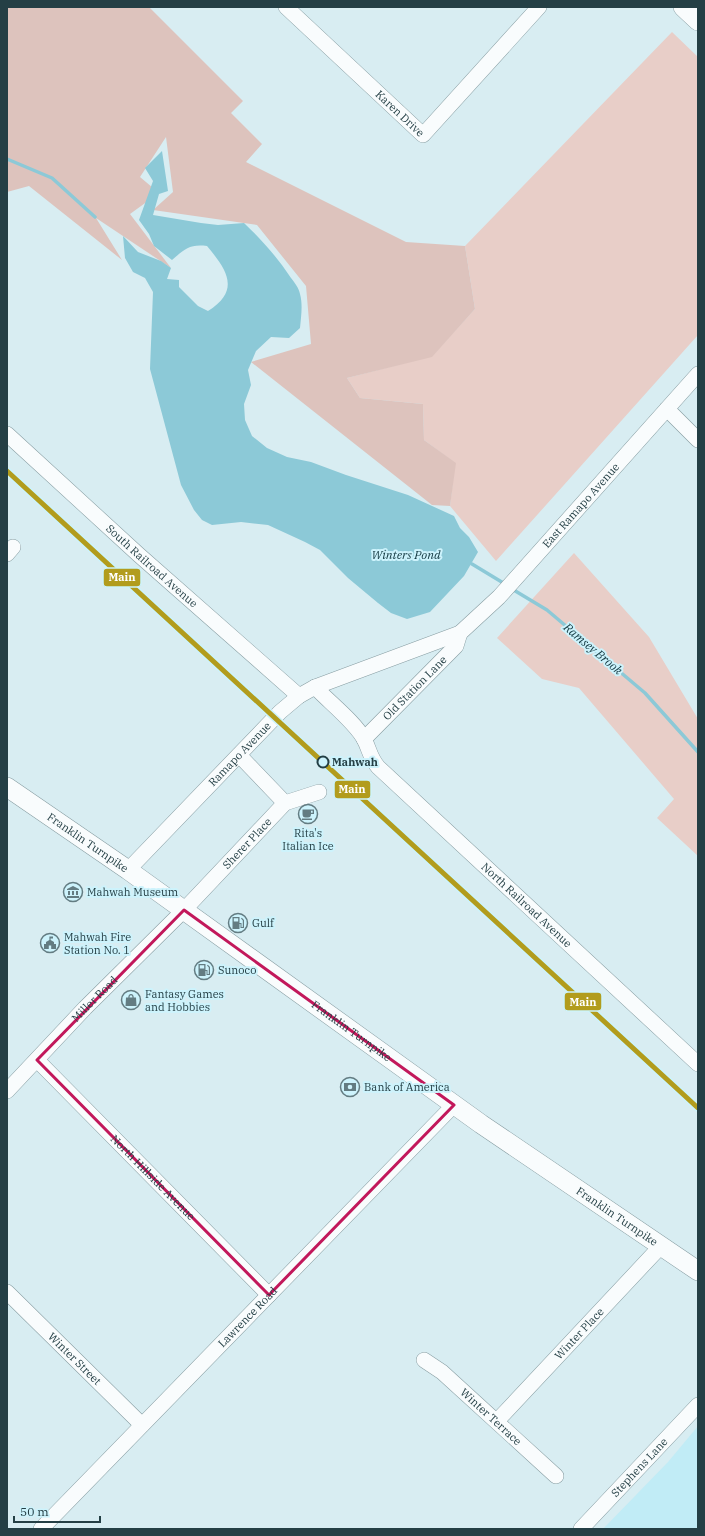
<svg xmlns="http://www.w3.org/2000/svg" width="705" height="1536" font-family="'IBM Plex Serif',serif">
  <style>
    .built { fill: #c1ecf6 }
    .green { fill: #e8cec8 }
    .forest { fill: #ddc3bd }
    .water { fill: #8cc9d7 }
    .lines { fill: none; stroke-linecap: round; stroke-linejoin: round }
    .stream { stroke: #8cc9d7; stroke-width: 3.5 }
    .minor-casing { stroke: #879da2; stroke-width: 16 }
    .major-casing { stroke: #879da2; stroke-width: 20 }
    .minor { stroke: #f9fcfd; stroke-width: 15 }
    .major { stroke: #f9fcfd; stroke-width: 19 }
    .rail-1-casing { stroke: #cdf3fc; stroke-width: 8 }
    .rail-1 { stroke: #b29c1d; stroke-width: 5 }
    .marked { fill: none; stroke: #c2185b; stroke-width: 3; stroke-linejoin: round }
    .stop-dot { fill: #cdf3fc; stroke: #243f45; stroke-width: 2 }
    .labels { text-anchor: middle; stroke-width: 4; stroke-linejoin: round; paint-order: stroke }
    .street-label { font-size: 11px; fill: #243f45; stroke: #cdf3fc }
    .stop-label { font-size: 11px; font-weight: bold; fill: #243f45; stroke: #cdf3fc; text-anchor: start }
    .poi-label { font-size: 11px; fill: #243f45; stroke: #cdf3fc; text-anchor: start }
    .water-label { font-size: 12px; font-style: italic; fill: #123840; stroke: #cdf3fc }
    .line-badge { stroke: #cdf3fc; stroke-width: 1.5 }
    .badge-label { font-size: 11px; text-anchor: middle; font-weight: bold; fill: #fff }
  </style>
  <rect width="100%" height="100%" fill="#d8edf2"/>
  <path class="built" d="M698 1426V1529H603L668 1462Z"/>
  <path class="green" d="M672 32 698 57V335L496 561 450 506 455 463 424 440 423 404 360 398 347 378 432 356 475 309 465 246Z
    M574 553 649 637 698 719V856L657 818 674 799 579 688 542 679 497 638Z"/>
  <path class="forest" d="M7 7H149L243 101 231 113 262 144 246 162 406 242 465 246 475 309 432 357 347 378 360 398 423 404 424 440 456 463 450 506 432 505 251 362 311 344 306 286 257 225 153 210 173 192 166 137 140 177 159 193 130 214 171 268 96 218 122 260 29 186 7 192Z"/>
  <path class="water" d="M162 151 168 191 159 194 153 215 201 223 218 225 244 223C262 240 277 257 291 278 294 282 299 288 300 294 303 305 301 317 300 328L289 338 271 337 256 351 248 370 251 385 244 404 245 420 252 436 267 448 287 457 311 462 346 475 408 495 454 516 460 528 469 537 478 552 464 576 430 612 407 619 391 613 378 603 348 578 320 550 305 542 268 525 241 522 212 525 202 520 194 510 181 485 150 369 153 292 145 278 133 272 125 258 123 236 138 252 161 261 171 268 167 279 179 280V287L198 306 208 311C241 290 227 270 207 246 189 244 185 249 172 260L154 246 149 234 139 220 153 181 145 168Z"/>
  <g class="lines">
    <path class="stream" d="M7 159 52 178 95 217
      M472 564 505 584
      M512 589 547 610 645 693 698 752"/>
    <defs>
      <g id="minor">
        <path id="s1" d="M286 7 423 135 539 7"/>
        <path d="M667 409 698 440"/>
        <path id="s2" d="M7 434 139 555 299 696"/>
        <path d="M7 554 13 547"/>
        <path id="s3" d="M315 687C329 702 355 722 364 739 370 750 369 756 378 767L698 1064"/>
        <path id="s4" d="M364 739 456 646 460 633"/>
        <path d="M239 755 285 803"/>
        <path id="s5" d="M128 870 280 712 299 696 315 687 460 633 499 597 698 374"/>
        <path id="s6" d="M37 1060 269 1295"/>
        <path id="s7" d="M7 1091 85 1008 184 910 285 803 319 792"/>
        <path id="s8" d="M7 1292 142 1425"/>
        <path id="s9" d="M424 1360 442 1372 556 1476"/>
        <path id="s10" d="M497 1421 661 1246"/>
        <path id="s11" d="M41 1529 454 1105"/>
        <path id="s12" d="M581 1529 698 1405"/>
      </g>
      <g id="major">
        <path d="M683 7 698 21"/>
        <path id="s13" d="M7 787 128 870 481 1124 698 1271"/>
      </g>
    </defs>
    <use href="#minor" class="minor-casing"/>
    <use href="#major" class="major-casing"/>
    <use href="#minor" class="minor"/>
    <use href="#major" class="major"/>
    <defs>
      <path id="rail-1" d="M7 471 698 1108"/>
    </defs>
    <use href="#rail-1" class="rail-1-casing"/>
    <use href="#rail-1" class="rail-1"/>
  </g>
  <path class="marked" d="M184 910 454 1105 269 1295 37 1060Z"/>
  <defs>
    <symbol id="cafe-ring" viewBox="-11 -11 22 22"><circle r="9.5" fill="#cdf3fc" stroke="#637c82" stroke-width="1.5"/><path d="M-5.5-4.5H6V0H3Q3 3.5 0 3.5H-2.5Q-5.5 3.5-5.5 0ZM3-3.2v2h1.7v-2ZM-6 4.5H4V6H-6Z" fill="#637c82"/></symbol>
    <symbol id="museum-ring" viewBox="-11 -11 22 22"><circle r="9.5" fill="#cdf3fc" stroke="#637c82" stroke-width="1.5"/><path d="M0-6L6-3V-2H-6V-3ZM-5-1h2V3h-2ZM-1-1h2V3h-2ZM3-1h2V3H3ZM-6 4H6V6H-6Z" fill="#637c82"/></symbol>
    <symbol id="fuel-ring" viewBox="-11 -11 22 22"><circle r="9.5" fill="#cdf3fc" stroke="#637c82" stroke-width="1.5"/><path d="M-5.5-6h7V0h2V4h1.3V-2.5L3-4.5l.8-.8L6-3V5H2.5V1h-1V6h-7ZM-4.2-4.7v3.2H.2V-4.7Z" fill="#637c82"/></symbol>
    <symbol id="civic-ring" viewBox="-11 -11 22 22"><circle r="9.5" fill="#cdf3fc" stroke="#637c82" stroke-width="1.5"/><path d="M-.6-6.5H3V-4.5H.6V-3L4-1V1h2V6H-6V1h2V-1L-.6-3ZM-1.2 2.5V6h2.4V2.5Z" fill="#637c82"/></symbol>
    <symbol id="shop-ring" viewBox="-11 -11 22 22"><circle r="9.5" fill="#cdf3fc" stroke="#637c82" stroke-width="1.5"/><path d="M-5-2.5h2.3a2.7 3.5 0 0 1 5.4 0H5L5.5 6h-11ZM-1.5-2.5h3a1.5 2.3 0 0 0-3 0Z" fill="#637c82"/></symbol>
    <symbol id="bank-ring" viewBox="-11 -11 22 22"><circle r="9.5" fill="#cdf3fc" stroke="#637c82" stroke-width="1.5"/><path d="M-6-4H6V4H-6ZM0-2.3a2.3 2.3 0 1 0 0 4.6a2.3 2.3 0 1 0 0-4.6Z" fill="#637c82"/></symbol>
  </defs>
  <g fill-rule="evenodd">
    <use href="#cafe-ring" x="297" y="803" width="22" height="22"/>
    <use href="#museum-ring" x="62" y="881" width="22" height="22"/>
    <use href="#fuel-ring" x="227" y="912" width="22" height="22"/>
    <use href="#civic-ring" x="39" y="932" width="22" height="22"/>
    <use href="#fuel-ring" x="193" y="959" width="22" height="22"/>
    <use href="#shop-ring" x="120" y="989" width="22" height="22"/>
    <use href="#bank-ring" x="339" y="1076" width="22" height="22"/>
  </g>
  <circle class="stop-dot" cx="323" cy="762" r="5.5"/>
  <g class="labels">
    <g class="street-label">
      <text dy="4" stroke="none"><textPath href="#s1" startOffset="156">Karen Drive</textPath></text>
      <text dy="4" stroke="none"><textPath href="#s5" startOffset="593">East Ramapo Avenue</textPath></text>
      <text dy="4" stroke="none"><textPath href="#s2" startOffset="196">South Railroad Avenue</textPath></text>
      <text dy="4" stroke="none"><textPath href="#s4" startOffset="72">Old Station Lane</textPath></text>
      <text dy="4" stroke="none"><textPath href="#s5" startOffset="161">Ramapo Avenue</textPath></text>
      <text dy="4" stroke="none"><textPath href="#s13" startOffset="98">Franklin Turnpike</textPath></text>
      <text dy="4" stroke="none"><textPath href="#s7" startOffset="345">Sherer Place</textPath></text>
      <text dy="4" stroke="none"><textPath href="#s3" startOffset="306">North Railroad Avenue</textPath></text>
      <text dy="4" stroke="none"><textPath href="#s7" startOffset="127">Miller Road</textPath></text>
      <text dy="4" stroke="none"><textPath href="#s13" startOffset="422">Franklin Turnpike</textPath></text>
      <text dy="4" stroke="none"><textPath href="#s6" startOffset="165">North Hillside Avenue</textPath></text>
      <text dy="4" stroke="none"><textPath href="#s13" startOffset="746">Franklin Turnpike</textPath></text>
      <text dy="4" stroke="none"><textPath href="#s11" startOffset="296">Lawrence Road</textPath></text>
      <text dy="4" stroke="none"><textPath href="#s10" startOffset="120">Winter Place</textPath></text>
      <text dy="4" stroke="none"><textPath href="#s8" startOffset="95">Winter Street</textPath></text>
      <text dy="4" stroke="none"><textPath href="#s9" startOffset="88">Winter Terrace</textPath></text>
      <text dy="4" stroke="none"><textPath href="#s12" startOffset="85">Stephens Lane</textPath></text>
    </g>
    <g class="stop-label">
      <text x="332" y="766">Mahwah</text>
    </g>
    <g class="poi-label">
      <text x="308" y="837" text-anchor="middle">Rita's<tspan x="308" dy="13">Italian Ice</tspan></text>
      <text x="87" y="896">Mahwah Museum</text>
      <text x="252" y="927">Gulf</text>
      <text x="64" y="941">Mahwah Fire<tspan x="64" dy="13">Station No. 1</tspan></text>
      <text x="218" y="974">Sunoco</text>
      <text x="145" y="998">Fantasy Games<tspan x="145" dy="13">and Hobbies</tspan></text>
      <text x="364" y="1091">Bank of America</text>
    </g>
    <g class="water-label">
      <text x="406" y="559">Winters Pond</text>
      <text transform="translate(593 649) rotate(40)" y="4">Ramsey Brook</text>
    </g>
  </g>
  <g class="line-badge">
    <rect x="103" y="568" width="38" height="19" rx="4" fill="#b29c1d"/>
    <rect x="334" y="780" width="37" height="19" rx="4" fill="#b29c1d"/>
    <rect x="564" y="992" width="38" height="19" rx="4" fill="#b29c1d"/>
  </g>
  <g class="badge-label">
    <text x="122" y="581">Main</text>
    <text x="352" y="793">Main</text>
    <text x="583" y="1006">Main</text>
  </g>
  <rect width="705" height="1536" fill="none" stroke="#243f45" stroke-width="16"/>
  <path d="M14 1516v6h86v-6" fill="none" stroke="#243f45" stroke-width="2"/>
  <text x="20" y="1516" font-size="12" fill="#243f45" stroke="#cdf3fc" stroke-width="3" paint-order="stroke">50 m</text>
</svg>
